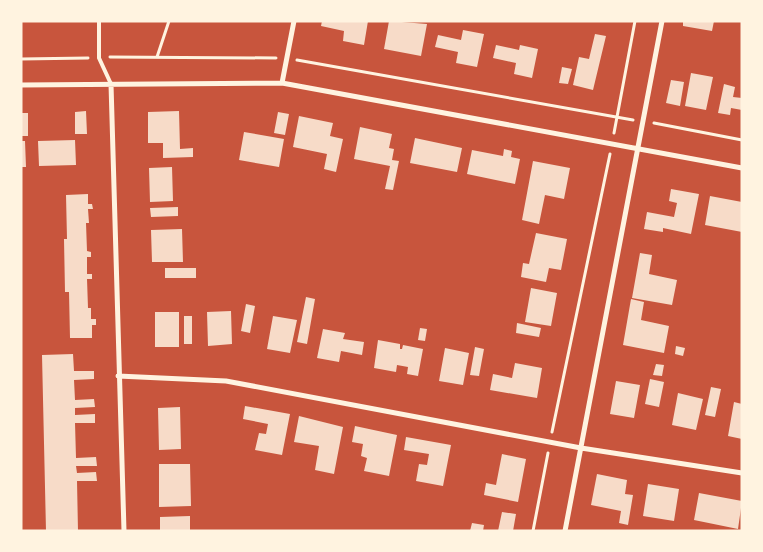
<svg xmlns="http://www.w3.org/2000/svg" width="763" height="552" font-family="'DejaVu Sans',sans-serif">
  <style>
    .building { fill: #f7dbc8 }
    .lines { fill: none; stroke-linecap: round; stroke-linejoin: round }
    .path { stroke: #fff3e0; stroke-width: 3 }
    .service { stroke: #fff3e0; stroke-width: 4 }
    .minor { stroke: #fff3e0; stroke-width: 5 }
  </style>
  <rect width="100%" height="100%" fill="#c8553d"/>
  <path class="building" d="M322 21H368L364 45 343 41 344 31 321 26Z
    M389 21 427 24 421 56 384 49Z
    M683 21H714L712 31 683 26Z
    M463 30 484 34 477 67 456 63 458 52 435 47 438 35 461 40Z
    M595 34 606 36 593 90 573 85 579 57 589 59Z
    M496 45 519 50 520 45 538 49 532 78 514 74 516 63 493 58Z
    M562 67 572 69 568 84 559 83Z
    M691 73 713 77 706 110 685 106Z
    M671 80 684 82 680 106 666 103Z
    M724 84 735 87 733 97 742 98V110L731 108 730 115 718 113Z
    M86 111 87 134H75V112Z
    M179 111 180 149 193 148V157L163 158V143H148V112Z
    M278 112 289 114 285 135 274 133Z
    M21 113H28V136H21Z
    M299 116 333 123 330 136 343 139 336 172 324 169 327 154 293 147Z
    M360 127 392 134 389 148 394 149 392 160 399 161 393 190 385 189 390 166 354 159Z
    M244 132 284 139 279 167 239 160Z
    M415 138 462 148 457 172 410 163Z
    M75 140 76 165 39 166 38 141Z
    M21 141H25L26 167H21Z
    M504 149 512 151 511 157 520 159 515 184 467 174 472 150 503 156Z
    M533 161 570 168 564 199 545 195 539 224 522 220Z
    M172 167 173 201 150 202 149 168Z
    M671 189 699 194 691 234 663 228V232L644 229 647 212 674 217 677 203 669 201Z
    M88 194V204H92L93 209H88L89 223H86L87 251 91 252V257H87V274H92V279H87L88 308H91V319H96V325H92V338H70L69 292H65L64 239H67L66 195Z
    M710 196 742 202V232L705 225Z
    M178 207V216L151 217 150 208Z
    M182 229 183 262H152L151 230Z
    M536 233 567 239 561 270 549 268 546 282 521 277 523 263 529 264Z
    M640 253 652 255 649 274 677 280 672 305 632 298Z
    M165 268H196V278H165Z
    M531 288 557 293 551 326 525 322Z
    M306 297 315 299 307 344 297 342Z
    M631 299 644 302 641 320 669 326 664 353 623 345Z
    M246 304 255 306 250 333 241 331Z
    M231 311 232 344 208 346 207 312Z
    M155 312H179V347H155Z
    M184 316H192V344H184Z
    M273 316 297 320 290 353 267 349Z
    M517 323 541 328 539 337 516 333Z
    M420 328 427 329 425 341 418 340Z
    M323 329 345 333 343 339 364 342 362 355 341 351 339 362 317 358Z
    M378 340 400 344V349H402L403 345 423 349 418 376 407 374 408 367 397 365 396 372 374 368Z
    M676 346 685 348 683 356 675 354Z
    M475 347 484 349 479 376 470 375Z
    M445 348 469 353 463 385 439 381Z
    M73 354 74 371H94V379L74 380 75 400 94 399 95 407 75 408V415L95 414V423H75L76 458 96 457 97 466H76L77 473 96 472 97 481H77L78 531H46L42 355Z
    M515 363 542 368 537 398 490 390 493 374 512 378Z
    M656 364 664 365 662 376 653 375Z
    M650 379 664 382 659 407 645 404Z
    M616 381 640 385 634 418 610 414Z
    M711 387 721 389 715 417 705 415Z
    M678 393 703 399 696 430 672 425Z
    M734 402 742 404V439L728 436Z
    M245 406 290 414 282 455 255 450 259 433 266 434 268 424 243 419Z
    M180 407 181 449 159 450 158 408Z
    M299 416 343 427 334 474 315 470 319 446 294 442Z
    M355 426 397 435 389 476 364 471 367 458 361 456 363 444 352 442Z
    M406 437 451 445 443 486 416 481 419 464 427 465 429 454 404 450Z
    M502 454 526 459 518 502 484 495 486 483 496 485Z
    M159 464H190L191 506 159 507Z
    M597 474 627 480 625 494 633 495 628 525 619 523 621 511 591 505Z
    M648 484 679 489 674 521 643 516Z
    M699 493 742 501 738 529 694 520Z
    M502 512 516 514 513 531H498Z
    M190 516V531H160V517Z
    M472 523 484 525 483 531H470Z"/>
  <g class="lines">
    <path class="path" d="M110 57 276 58
      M157 57 169 21
      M21 59 88 58
      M297 60 633 120
      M654 123 742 140
      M614 133 635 21
      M552 432 610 154
      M533 531 548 453"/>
    <path class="service" d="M99 21V58L111 84"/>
    <path class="minor" d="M282 83 294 21
      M111 84 124 531
      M21 85 282 83 742 168
      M118 376 226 381 581 448 742 473
      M565 531 662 21"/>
  </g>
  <rect width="763" height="552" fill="none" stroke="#fff3e0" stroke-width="45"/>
</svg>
